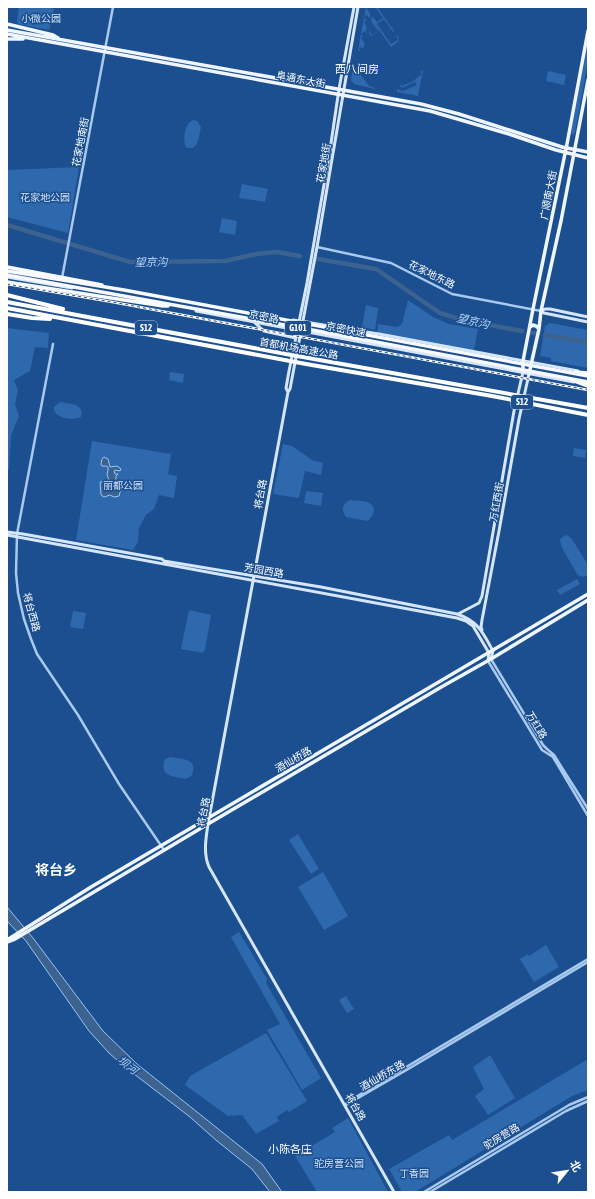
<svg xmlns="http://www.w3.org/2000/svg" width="595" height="1199" font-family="'Asap Condensed','Noto Sans SC',sans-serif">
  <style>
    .green { fill: #2e69ad }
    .water { fill: #3c6290; stroke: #9cc4f0 }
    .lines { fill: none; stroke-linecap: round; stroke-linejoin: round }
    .river { stroke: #3c6290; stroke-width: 4.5 }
    .tertiary { stroke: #a9c9ee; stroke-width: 2.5 }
    .secondary { stroke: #d6e6fa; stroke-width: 3 }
    .primary { stroke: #f0f6ff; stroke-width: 3.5 }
    .trunk { stroke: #f8faff; stroke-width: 3.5 }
    .motorway { stroke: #fff; stroke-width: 4 }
    .rail-casing { stroke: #fff; stroke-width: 2.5 }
    .rail { stroke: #1b4f8f; stroke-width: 1; stroke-dasharray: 3; stroke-linecap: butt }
    .labels { text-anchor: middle; stroke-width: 3; stroke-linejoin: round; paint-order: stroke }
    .shield { fill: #1b4f8f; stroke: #bbcadd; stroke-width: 1 }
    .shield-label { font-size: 9px; font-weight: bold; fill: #fff }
    .park-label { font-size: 10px; fill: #cfe3fa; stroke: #1b4f8f }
    .street-label { font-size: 10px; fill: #fff; stroke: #1b4f8f }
    .neighbourhood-label { font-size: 11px; fill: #fff; stroke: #1b4f8f }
    .water-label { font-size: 11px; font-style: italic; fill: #b5d3f5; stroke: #1b4f8f }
    .district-label { font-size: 14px; font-weight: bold; fill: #fff; stroke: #1b4f8f }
  </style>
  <rect width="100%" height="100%" fill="#1b4f8f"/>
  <path class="green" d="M19 7H45L54 9 49 30 18 24 17 22Z
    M366 7 370 13V19L367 15 364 17 366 20 364 22C367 26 367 28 366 34L365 31 361 34 363 37 361 38 365 44 363 49 361 47 359 48 360 51H359L358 50Z
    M375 7H377L394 31 393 32 384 19 377 24 391 44 398 40 396 36 397 35 399 39 398 40 399 41 391 47 375 24 379 31 371 36 369 33V30L372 35 378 31 371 21 372 16 377 22 383 18Z
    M588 42V62L575 133 573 135 571 133Z
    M353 66 355 67 369 86 375 88V89L354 84 351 80Z
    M423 70 418 96 397 92V89L403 91 417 85 415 82 402 88 400 86 401 84 402 86 412 82 422 74 420 72Z
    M548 71 566 75 564 85 546 81Z
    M193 120 197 121 201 127C199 136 198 153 186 147 182 140 185 123 193 120Z
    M79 167 68 233 7 217V170Z
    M242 184 268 189 265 202 239 198Z
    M222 218 237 221 235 235 219 232Z
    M408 300 433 317 449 324 478 329 473 354 377 335 378 324 397 327 402 324Z
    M366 305 378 308 375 330 362 327Z
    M550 323 588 330V368L551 361V358L540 356 545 326Z
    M7 328 49 333 48 348 35 347 30 371 14 380 18 390 15 404 19 416 11 436 9 470 7 469Z
    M170 372 184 374 183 383 169 380Z
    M60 402C69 404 85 403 81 417 73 421 52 418 54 407Z
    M92 441 171 454 168 474 177 476 174 498 159 495 154 509 146 515 139 528 138 542 133 550 76 540Z
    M283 444 292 446 312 460 323 463 321 475 305 471 299 498 273 494Z
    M574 448 586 450 585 458 573 456Z
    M306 491 323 493 321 506 304 503Z
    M350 500C356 501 364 500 369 503 378 507 373 517 367 521L346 517C341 510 342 504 350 500Z
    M567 535 572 539 588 565V575C584 578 580 577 577 574L561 546 560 539 564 536Z
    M577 579 580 584 560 595 557 590Z
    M189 610 211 615 205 650 203 653 181 649Z
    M73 611 86 613 83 629 70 627Z
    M170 757C182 759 198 758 192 775L186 779C174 777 158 776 165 759Z
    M298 834 319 869 311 874 289 840Z
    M323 872 348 916 324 930 298 887Z
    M239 932 267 979 266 983 321 1078 302 1090 267 1030 280 1024 231 937Z
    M546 945 559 967 534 982 520 959 528 954 529 956Z
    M346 996 354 1009 347 1013 339 1000Z
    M266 1033 307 1101 289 1112 287 1110 277 1117 279 1121 256 1134 242 1115 228 1116 185 1085 190 1076Z
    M490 1055 515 1098 488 1115 475 1096 484 1089 473 1067Z
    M588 1059V1090L572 1096 415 1192H402L389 1169 449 1135 452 1140Z
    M348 1118 388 1192H317L295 1156 335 1132 332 1128Z"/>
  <path class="water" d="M104 457 108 459 110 467 117 466 121 469 120 471 115 470 114 471 115 474H118L116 476V482L119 484 123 481 124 482 122 487 120 488 121 489 119 496 114 497 110 495 104 497 101 495 100 482 109 481V480L107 475 108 470V467L106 466H102L101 464 102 459Z
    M7 907 33 938 103 1031 137 1064 262 1164 282 1192H270L252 1169 217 1141 190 1117 125 1067 109 1053 89 1031 26 941 7 921Z"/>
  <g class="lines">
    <path class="river" d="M7 225 130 262 225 261 256 254 277 252 300 256
      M318 259 376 269 440 313 463 320 522 331
      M531 333H534
      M545 335 588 342"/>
    <path class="tertiary" d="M317 247 391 263 452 294 541 311
      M62 278 113 7
      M53 344 17 534 16 573 18 593 24 619 31 639 37 654 78 715 119 784 164 850
      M491 659 543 745 547 749 554 755 588 809
      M488 661 542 750 553 757 588 816
      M345 1105 349 1101 588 959
      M346 1105 410 1068 588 962
      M424 1192 569 1105 588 1097
      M430 1192 566 1111 588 1101"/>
    <path class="secondary" d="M358 7 317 247 290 389 288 392 208 824C206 838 203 853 209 867L394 1192
      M7 277 72 288
      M196 311 574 382
      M541 311 544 313 588 322
      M541 311 545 309H550L588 317
      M293 320 379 334 578 371
      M254 322 264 331 296 338
      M288 392 286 388 289 371 307 283 330 150 339 89 354 7
      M7 532 23 534 162 559 164 561 321 587 457 614C478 621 483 633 493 651L491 659
      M7 535 457 618 466 621 473 626 489 653 488 660
      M458 614 479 603 482 596 514 411 523 372
      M482 630 481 627 482 620 499 531 519 419 529 374"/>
    <path class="primary" d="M7 24 53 35 58 38
      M7 30 421 104 459 114 562 147 588 152
      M7 34 430 111 509 134 556 150 588 158
      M7 39H23
      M530 327 533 325 536 326 539 329
      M523 372V361L533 309 567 144 588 31
      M529 374 539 329 541 311 561 221 588 80
      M7 940 91 887 588 594
      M7 942 15 939 208 824 443 686 491 659 588 600"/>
    <path class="trunk" d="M7 267 102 285
      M7 271 124 290 588 376
      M7 275 307 329 588 382
      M7 282 163 306H168
      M575 372 588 373
      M572 380 588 386"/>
    <path class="motorway" d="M7 295 63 309
      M7 302 286 354 588 408
      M7 308 306 364 492 396 588 415
      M7 314 32 318 50 319"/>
    <defs>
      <path id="rail" d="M7 284 112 302 588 390"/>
    </defs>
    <use href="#rail" class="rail-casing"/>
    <use href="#rail" class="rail"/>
  </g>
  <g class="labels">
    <g class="shield">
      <rect x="135" y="321" width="22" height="14" rx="3"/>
      <rect x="285" y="321" width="26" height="14" rx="3"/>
      <rect x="511" y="395" width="22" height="14" rx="3"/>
    </g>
    <g class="shield-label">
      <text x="146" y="331">S12</text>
      <text x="298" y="331">G101</text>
      <text x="522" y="405">S12</text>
    </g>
    <g class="park-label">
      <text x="41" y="22">小微公园</text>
      <text x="45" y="201">花家地公园</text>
      <text x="123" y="489">丽都公园</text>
      <text x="339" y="1167">驼房营公园</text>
      <text x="414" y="1177">丁香园</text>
    </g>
    <g class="street-label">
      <text transform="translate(301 79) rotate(11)" y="4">阜通东大街</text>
      <text transform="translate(80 142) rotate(-79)" y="4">花家地南街</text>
      <text transform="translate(323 163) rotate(-80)" y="4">花家地街</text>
      <text transform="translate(548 195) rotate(-79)" y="4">广顺南大街</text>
      <text transform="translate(432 274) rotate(26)" y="4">花家地东路</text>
      <text transform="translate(264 316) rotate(11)" y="4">京密路</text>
      <text transform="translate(346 329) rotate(11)" y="4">京密快速</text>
      <text transform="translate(299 348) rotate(10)" y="4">首都机场高速公路</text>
      <text transform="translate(260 494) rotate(-80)" y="4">将台路</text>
      <text transform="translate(496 502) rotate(-80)" y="4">万红西街</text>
      <text transform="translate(264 570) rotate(10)" y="4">芳园西路</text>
      <text transform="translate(32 612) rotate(75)" y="4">将台西路</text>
      <text transform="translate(537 725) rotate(59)" y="4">万红路</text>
      <text transform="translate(293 759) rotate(-30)" y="4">酒仙桥路</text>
      <text transform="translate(203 812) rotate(-79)" y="4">将台路</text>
      <text transform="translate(382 1075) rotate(-30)" y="4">酒仙桥东路</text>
      <text transform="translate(356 1107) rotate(60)" y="4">将台路</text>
      <text transform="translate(501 1136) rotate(-31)" y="4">驼房营路</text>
    </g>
    <g class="neighbourhood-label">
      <text x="357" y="73">西八间房</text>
      <text x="290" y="1153">小陈各庄</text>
    </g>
    <g class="water-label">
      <text transform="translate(151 262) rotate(-1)" y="4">望京沟</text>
      <text transform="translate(473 321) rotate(13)" y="4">望京沟</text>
      <text transform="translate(128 1065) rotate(38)" y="4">坝河</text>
    </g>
    <g class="district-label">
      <text x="56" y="875">将台乡</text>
    </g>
  </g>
  <rect width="595" height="1199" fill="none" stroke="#ffffff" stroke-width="16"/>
  <g transform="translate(567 1171) rotate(60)" stroke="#1b4f8f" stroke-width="3" paint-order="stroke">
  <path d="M0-3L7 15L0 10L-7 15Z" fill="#ffffff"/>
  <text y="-6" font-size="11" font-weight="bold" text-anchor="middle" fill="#ffffff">北</text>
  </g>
</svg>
